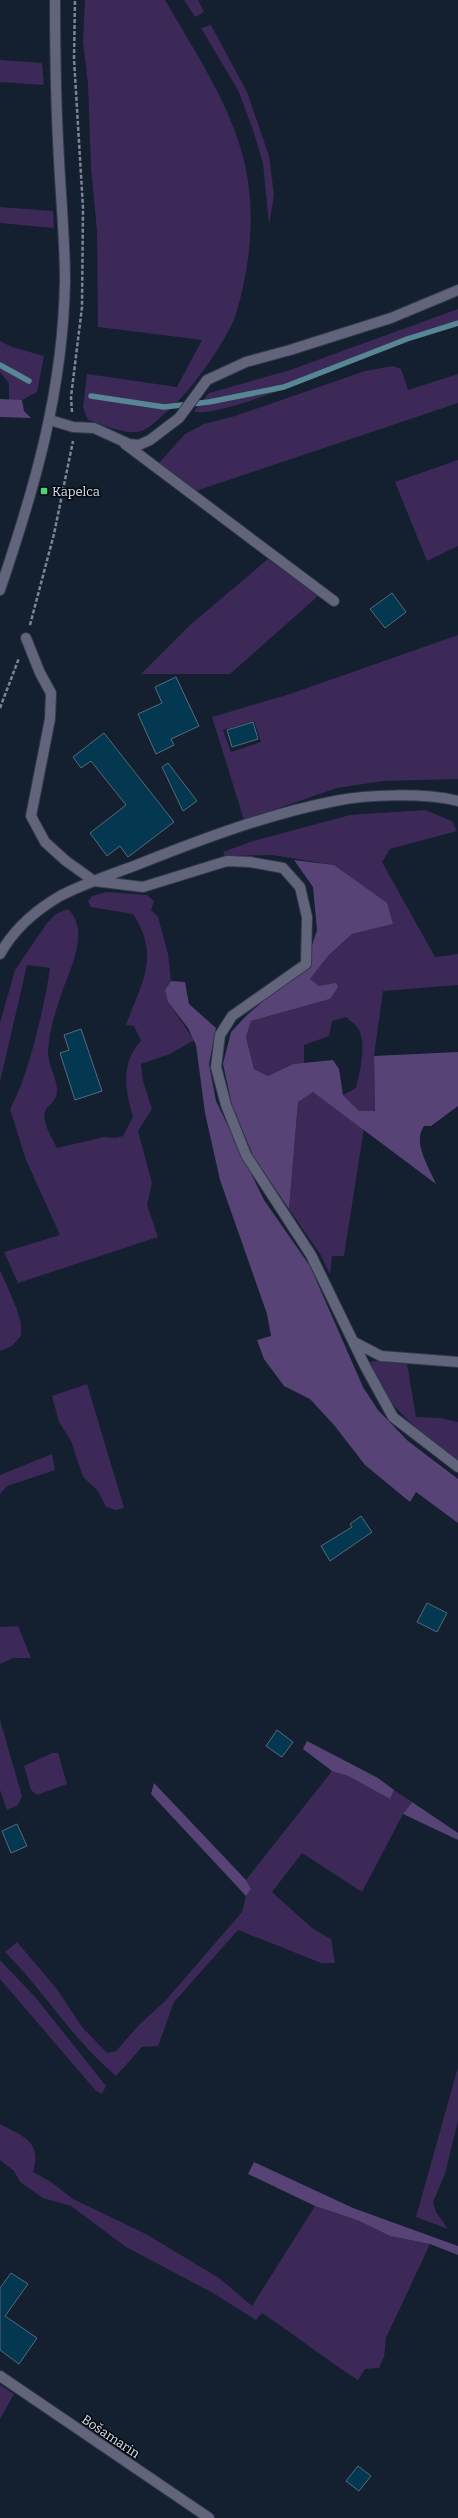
<svg xmlns="http://www.w3.org/2000/svg" width="458" height="2518" font-family="Bitter,serif">
  <style>
    .green { fill: #3c2957; fill-rule: evenodd }
    .forest { fill: #584376 }
    .lines { fill: none; stroke-linecap: round; stroke-linejoin: round }
    .stream { stroke: #578694; stroke-width: 5.5 }
    .building { fill: #043851; stroke: #556b7a }
    .minor-casing { stroke: #303a4a; stroke-width: 12 }
    .tertiary-casing { stroke: #303a4a; stroke-width: 12 }
    .path { stroke: #7c8593; stroke-width: 2.5; stroke-dasharray: 4 2; stroke-linecap: butt }
    .minor { stroke: #62647c; stroke-width: 10 }
    .tertiary { stroke: #62647c; stroke-width: 10 }
    .poi-dot { fill: #46d77a; stroke: #050910; stroke-width: 1.5 }
    .labels { text-anchor: middle; stroke-width: 3; stroke-linejoin: round; paint-order: stroke }
    .poi-label { font-size: 13px; fill: #dbe2ee; stroke: #050910; text-anchor: start }
    .street-label { font-size: 13px; fill: #dbe2ee; stroke: #050910 }
  </style>
  <rect width="100%" height="100%" fill="#141f2f"/>
  <path class="green" d="M85 0H165C195 52 232 106 245 165 256 213 250 268 236 314 227 341 190 392 169 410 160 417 148 431 137 432 121 434 103 424 88 420L83 407 87 374 177 387 202 340 98 327 97 232 91 166 88 84 83 42Z
    M184 0H198L204 12 195 17Z
    M211 25 247 92 269 156 274 195 269 225 263 163 253 130 238 90 201 28Z
    M0 60 42 63 44 85 0 82Z
    M0 207 53 211 54 228 0 223Z
    M458 309V324C440 331 422 337 403 343 373 354 214 422 194 411L209 393 290 370Z
    M0 341 12 347 44 356 37 392 22 400H9V383L0 372Z
    M393 366 401 369 408 390 458 374V403L193 492 158 464 185 434 204 424 235 416 365 371Z
    M458 460V546L427 561 395 482Z
    M268 559 318 596 230 674H141L190 625Z
    M458 635V779L383 781 337 788 244 820 212 717 290 694ZM254 721 261 742 231 752 223 730Z
    M425 810 452 821 457 831 390 849 382 862 435 957 458 954V985L383 991 374 1056 375 1111H359L343 1095 356 1088C360 1070 367 1044 358 1028 355 1024 349 1020 346 1017L332 1021 329 1036 304 1045V1063L293 1064 268 1076 254 1069 246 1037 251 1021 330 999 310 979 329 955 352 934 393 924 356 882 334 865 272 855 225 856 223 852 253 841 350 815Z
    M106 892 147 895 154 901 151 910 158 917 168 954 171 981 165 990 168 1002 194 1040 170 1054 141 1064 143 1081 152 1109 138 1131 152 1183 147 1205 158 1237 18 1283 4 1252 60 1235 26 1160 10 1109C28 1078 45 1004 50 968L27 965 0 1082V1023L15 970 47 923 56 914 68 909C91 931 69 971 61 995 55 1013 49 1032 48 1052 48 1065 57 1078 57 1090 57 1099 52 1103 47 1108 39 1118 52 1138 57 1148L104 1137 115 1138 123 1136 133 1117C125 1089 120 1064 141 1041L134 1026 126 1025C141 983 161 957 133 914L91 907 88 901 92 896Z
    M313 1092 364 1128 344 1256H332L330 1274 320 1254 289 1209 298 1101Z
    M0 1270 16 1307 21 1324V1336L12 1346 0 1351Z
    M373 1361 407 1364 416 1417 441 1418 458 1422V1460L413 1425 390 1402 368 1364Z
    M87 1384 125 1511 124 1508 116 1510 106 1507 98 1491 83 1477 71 1441 59 1422 52 1396Z
    M52 1454 55 1470 7 1486 0 1494V1475Z
    M18 1626 31 1658H13L0 1664V1627Z
    M0 1720 22 1796 18 1805 7 1810 0 1790Z
    M52 1753H58L67 1784 37 1795 31 1790 24 1766Z
    M332 1771 348 1776 390 1799 394 1790 412 1802 403 1814 362 1892 302 1853 272 1892 312 1928 331 1939 335 1963H321L238 1930 174 2002 158 2046 142 2047 116 2076C74 2041 44 1991 5 1952L17 1942 57 1989 82 2027 107 2053 116 2051 139 2025 166 2000 242 1912 246 1896 250 1889 246 1880Z
    M0 1960 36 1998 106 2086 102 2094 96 2091 0 1979Z
    M458 2067V2121L445 2174 433 2202 436 2212 448 2229 416 2217Z
    M0 2124C24 2137 42 2141 33 2172L51 2182 73 2199 146 2234 219 2278 252 2306 315 2206 357 2220 390 2236 430 2244 386 2338 384 2357 379 2368 365 2369 358 2380C325 2359 295 2335 262 2313L256 2320 213 2293 126 2247 71 2206 43 2198 20 2182 14 2171 0 2160Z
    M0 2385 14 2394 0 2419Z"/>
  <path class="forest" d="M0 399 22 400 24 411 31 418 0 417Z
    M294 860 334 865 387 903 393 924 352 934 329 955 310 979 319 986 336 983 338 987 330 999 251 1021 246 1037 254 1069 268 1076 293 1064 333 1060 339 1069 343 1095 359 1111H375L374 1056 458 1052V1106L431 1126H424C412 1143 429 1167 436 1184L313 1092 298 1102 289 1209 254 1158 232 1105 223 1064 231 1032 247 1015 306 964 317 930 313 887Z
    M171 981 185 982 189 1004 216 1028 209 1064 216 1101 264 1200 310 1266 363 1387 378 1410 408 1441 458 1479V1523L416 1492 410 1502 365 1465 334 1425 310 1399 284 1386 264 1359 257 1340 271 1336 267 1314 220 1180 205 1113 196 1045 188 1028 168 1002 165 990Z
    M307 1741 378 1778 394 1790 390 1799 348 1776 332 1771 303 1749Z
    M154 1783 246 1880 251 1889 246 1896 151 1794Z
    M412 1802 458 1833V1840L403 1814Z
    M254 2162 353 2208 458 2246V2255L430 2244 390 2236 357 2220 315 2206 248 2174Z"/>
  <g class="lines">
    <path class="stream" d="M0 365 29 381
      M91 396 164 407 209 402 284 387 407 339 458 323"/>
  </g>
  <path class="building" d="M392 593 406 612 385 628 370 609Z
    M176 677 199 726 171 739 174 745 156 754 138 714 162 703 155 687Z
    M253 722 258 739 232 747 227 730Z
    M104 733 174 822 128 857 120 846 107 856 90 833 126 805 91 761 81 768 73 757Z
    M168 763 197 801 183 811 162 767Z
    M81 1029 102 1091 75 1100 60 1053 69 1050 64 1035Z
    M361 1516 372 1532 330 1561 321 1546 352 1527 350 1524Z
    M427 1603 447 1613 437 1632 417 1622Z
    M277 1730 293 1742 282 1757 266 1746Z
    M17 1824 27 1846 11 1853 2 1831Z
    M11 2273 28 2284 5 2316 37 2338 19 2364 0 2350V2288Z
    M358 2466 371 2476 359 2491 346 2481Z"/>
  <g class="lines">
    <defs>
      <path id="minor" d="M50 420 73 427 94 428 129 444 139 445 150 440 179 418 207 380 246 362 290 350 391 318 458 290
        M125 444 334 601
        M26 638 40 673 51 693 50 719 31 816 45 842 66 861 94 881 143 887 227 861 250 862 283 868 300 887 307 917 306 964 232 1016 220 1035 216 1067 226 1105 246 1155 311 1255 365 1366 393 1417 458 1467
        M0 954C14 929 36 910 60 896 85 883 113 874 139 864 202 839 268 814 335 801 368 794 425 793 458 801
        M354 1342 381 1356 458 1362
        M0 2376 209 2518"/>
      <path id="tertiary" d="M0 590C35 487 63 391 65 281 65 241 61 200 59 160 56 107 55 54 55 0"/>
    </defs>
    <use href="#minor" class="minor-casing"/>
    <use href="#tertiary" class="tertiary-casing"/>
    <path class="path" d="M72 412 71 397 82 307 83 208 74 59 75 0
      M30 625 54 534 73 441
      M0 708 19 658"/>
    <use href="#minor" class="minor"/>
    <use href="#tertiary" class="tertiary"/>
  </g>
  <rect class="poi-dot" x="40" y="487" width="8" height="8" rx="2"/>
  <g class="labels">
    <g class="poi-label">
      <text x="52" y="496">Kapelca</text>
    </g>
    <g class="street-label">
      <text transform="translate(111 2436) rotate(34)" y="5">Bošamarin</text>
    </g>
  </g>
</svg>
